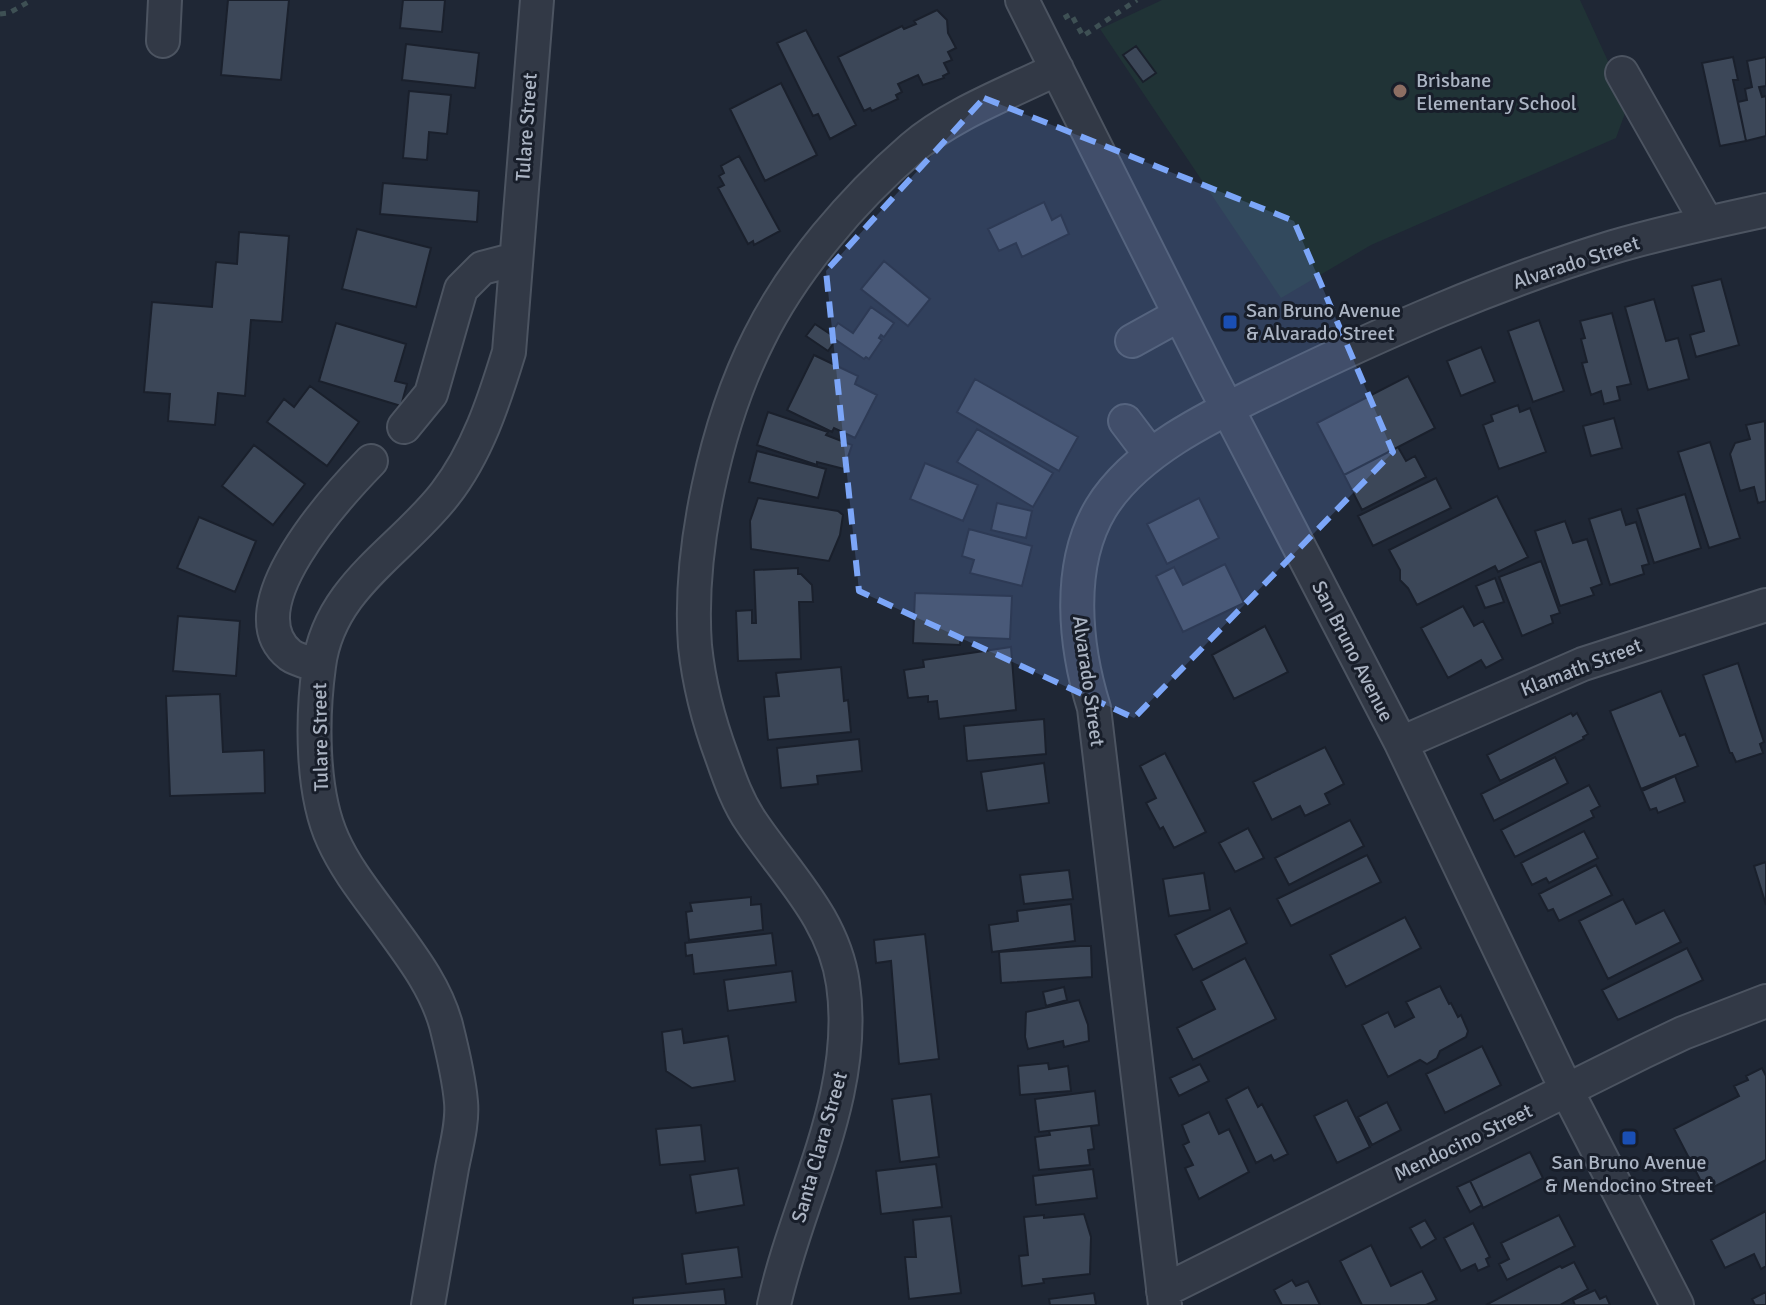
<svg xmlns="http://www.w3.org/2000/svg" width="1766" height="1305" font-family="Signika,sans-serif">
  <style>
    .green { fill: #203336 }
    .building { fill: #3c4758; stroke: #1a202c; stroke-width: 2 }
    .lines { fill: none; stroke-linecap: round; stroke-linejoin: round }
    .minor-casing { stroke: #4c5461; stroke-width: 36 }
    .path { stroke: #3e5054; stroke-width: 5; stroke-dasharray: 6 6; stroke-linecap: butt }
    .minor { stroke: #323946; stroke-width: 32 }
    .marked { fill: #7ca6f8; fill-opacity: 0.2; stroke: #7ca6f8; stroke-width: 6; stroke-dasharray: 16 10; stroke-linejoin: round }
    .education-dot { fill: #8d6e63; stroke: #181e2a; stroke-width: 3 }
    .transit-dot { fill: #1a4fb4; stroke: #181e2a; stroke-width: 3 }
    .labels { text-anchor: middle; stroke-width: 6; stroke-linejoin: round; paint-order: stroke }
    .poi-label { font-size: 20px; fill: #abb4c3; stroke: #181e2a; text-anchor: start }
    .street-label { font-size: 20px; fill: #abb4c3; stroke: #181e2a }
  </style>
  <rect width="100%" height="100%" fill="#1f2735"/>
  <path class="green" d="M1162 0H1580L1628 105 1616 138 1371 245 1281 298 1100 29Z"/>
  <path class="building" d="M228 0H289L281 80 221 75Z
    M403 0H445L442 32 400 28Z
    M937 10 947 20 948 33 956 48 948 52 952 60 944 63 949 73 943 76 944 78 923 85 918 75 898 84 902 92 896 95 898 99 872 111 870 108 864 111 838 57 902 26 904 29 916 24 914 21Z
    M806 30 856 125 830 139 818 114 813 116 777 43Z
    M406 44 479 53 475 88 402 80Z
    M1136 46 1156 73 1143 82 1123 55Z
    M1733 57 1738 80H1733L1746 141 1720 146 1702 63Z
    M1766 57V86L1759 87 1762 97 1766 96V136L1746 141 1738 102 1747 100 1745 89 1752 87 1747 61Z
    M781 83 817 155 765 181 730 109Z
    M409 91 451 95 447 134 429 132 427 160 403 158Z
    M739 156 780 231 754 245 753 241 748 244 718 188 724 185 719 176 724 173 721 166Z
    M383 183 479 191 477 222 380 214Z
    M1044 202 1052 220 1061 215 1069 234 1022 257 1016 243 999 251 988 229Z
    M357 229 431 248 416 307 342 289Z
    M239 232 289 236 282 322 251 320 245 396 218 393 215 425 168 421 170 394 144 392 152 302 212 307 216 262 237 264Z
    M884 261 930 299 908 326 861 289Z
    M1721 279 1739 345 1696 357 1690 335 1704 331 1692 286Z
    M1654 299 1666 341 1678 338 1689 379 1648 390 1625 307Z
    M871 307 894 323 884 337 881 335 879 338 882 340 869 359 866 357 864 359 836 340 828 351 806 336 815 324 830 334 838 323 853 333Z
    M1612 313 1631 384 1617 387 1620 400 1604 404 1601 391 1591 395 1582 363 1587 362 1581 339 1585 338 1580 321Z
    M1539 320 1564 391 1533 402 1508 331Z
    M336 323 406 344 395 381 407 384 401 406 319 381Z
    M1481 347 1495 382 1461 396 1447 361Z
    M814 355 858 376 855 384 877 395 855 438 834 428 832 432 787 410Z
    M1408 376 1435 428 1344 475 1317 423Z
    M975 379 1078 437 1059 471 957 412Z
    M310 386 359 422 327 466 267 422 284 399 294 407Z
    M1518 405 1520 412 1530 408 1546 452 1499 469 1483 425 1493 421 1491 415Z
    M768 412 828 432 826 435 852 445 844 469 817 462V465L757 445Z
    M1614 418 1622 448 1591 456 1583 426Z
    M1765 421 1766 501 1758 503 1754 487 1740 491 1730 454 1735 443 1750 439 1746 425Z
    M977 429 1053 473 1033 507 957 462Z
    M1710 442 1740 538 1709 548 1678 452Z
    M254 445 305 484 273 525 222 486Z
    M1398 447 1406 461 1415 456 1426 477 1362 510 1344 475Z
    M757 451 826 469 818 498 749 482Z
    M925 463 978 485 963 521 910 499Z
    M1436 478 1451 508 1373 546 1358 516Z
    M1685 494 1701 548 1654 563 1637 509Z
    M1497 496 1528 557 1498 572 1495 566 1417 605 1408 588 1400 580V570L1389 550Z
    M758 498 838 511 843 515 840 535 829 561 751 549 750 521Z
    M1199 498 1219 538 1167 564 1147 524Z
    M997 503 1032 511 1026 538 991 530Z
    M1621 509 1626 525 1636 522 1649 564 1642 566 1644 574 1610 585 1589 519Z
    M199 517 256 541 235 592 177 568Z
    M1565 521 1573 543 1587 539 1602 584 1591 588 1594 595 1560 606 1535 531Z
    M969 529 1032 546 1022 586 970 573 974 560 962 556Z
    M1541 561 1560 613 1551 616 1553 623 1522 636 1499 577Z
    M1225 564 1244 603 1183 632 1156 576 1174 567 1183 585Z
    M798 568V574H801L812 585 813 602H799L801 659 738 661 736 611 752 610V623H756L754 570Z
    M1495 578 1504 602 1485 608 1476 586Z
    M915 593 1012 596 1010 639 961 637 960 645 913 643Z
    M1463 606 1474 626 1483 621 1503 659 1486 668 1481 660 1448 678 1421 628Z
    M178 616 240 621 236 676 173 671Z
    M1265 626 1288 672 1234 699 1212 655Z
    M1011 647 1016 710 939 719 937 701 928 702V696L908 698 904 670 924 667 923 660Z
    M1738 663 1764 742 1760 744 1763 753 1736 762 1732 753H1730L1703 675Z
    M841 667 844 701 848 700 851 732 768 740 764 697 779 696 776 673Z
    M1661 691 1680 736 1685 734 1698 766 1641 789 1610 711Z
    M220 694 223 752 264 750 265 793 170 796 166 696Z
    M1571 713 1573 716 1577 713 1588 734 1583 737 1584 739 1500 781 1487 755Z
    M1044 719 1046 754 967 761 964 726Z
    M859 739 862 771 817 776 818 784 781 788 777 748Z
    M1325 747 1344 784 1325 794 1330 804 1305 816 1300 806 1272 820 1253 782Z
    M1165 753 1206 832 1174 848 1163 827 1160 829 1146 803 1156 798 1140 766Z
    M1555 757 1568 783 1494 821 1481 794Z
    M1044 763 1049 803 987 811 981 772Z
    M1675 776 1685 802 1658 813 1656 808 1650 810 1642 791Z
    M1589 785 1600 806 1591 811 1594 817 1515 857 1501 830Z
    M1350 820 1364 846 1289 885 1275 858Z
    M1248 828 1264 858 1235 872 1219 843Z
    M1584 831 1598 858 1549 883 1546 878 1532 885 1521 863Z
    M1367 855 1381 882 1291 926 1277 899Z
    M1766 862V905L1754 866Z
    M1596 865 1612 895 1559 921 1553 909 1548 911 1539 894Z
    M1069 870 1073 899 1024 904 1020 875Z
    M1204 873 1210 910 1169 916 1163 879Z
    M751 897V905L761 904 763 930 689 940 686 912 692 911 690 903Z
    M1623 899 1636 924 1664 910 1681 942 1608 979 1579 921Z
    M1071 904 1075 941 992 952 989 925 1018 921 1017 911Z
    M1230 908 1247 943 1193 970 1175 935Z
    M1405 917 1421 948 1346 987 1330 955Z
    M772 933 776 965 694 974 692 955 686 956 685 943Z
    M925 934 939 1059 899 1064 891 961 876 963 874 940Z
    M1080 946H1091L1092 977 1001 983 999 952Z
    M1687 948 1703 980 1618 1020 1602 990Z
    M1245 958 1276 1019 1193 1060 1177 1028 1215 1009 1201 981Z
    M792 971 796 1002 728 1011 724 980Z
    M1440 986 1449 1004 1451 1003 1458 1017 1461 1015 1468 1031 1466 1037 1440 1051 1437 1058 1427 1064 1420 1060 1388 1077 1362 1025 1388 1012 1395 1027 1414 1017 1406 1002Z
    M1064 987 1067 1000 1046 1006 1043 992Z
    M1079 1000 1088 1025 1089 1041 1064 1047 1063 1041 1028 1049 1025 1037 1026 1012Z
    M682 1029 684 1043 728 1036 735 1081 692 1088 666 1071 662 1032Z
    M1482 1046 1501 1085 1445 1113 1426 1074Z
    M1048 1063 1049 1069 1068 1066 1071 1091 1020 1095 1018 1066Z
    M1200 1064 1209 1081 1179 1096 1170 1078Z
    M1762 1068 1766 1076V1160L1706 1191 1674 1129 1739 1096 1734 1086 1748 1080 1746 1076Z
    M1248 1087 1258 1107 1262 1104 1288 1154 1274 1161 1271 1155 1256 1163 1226 1099Z
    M1095 1091 1099 1125 1039 1132 1035 1099Z
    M931 1094 939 1157 900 1162 892 1099Z
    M1347 1100 1370 1147 1337 1163 1314 1116Z
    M1387 1102 1401 1130 1372 1145 1358 1117Z
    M1209 1112 1219 1134 1229 1129 1249 1172 1199 1199 1185 1168 1193 1165 1183 1145 1189 1142 1182 1125Z
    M701 1125 705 1161 660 1165 656 1129Z
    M1091 1126 1094 1149 1088 1150 1090 1165 1039 1170 1035 1137 1050 1135 1049 1131Z
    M1530 1152 1543 1178 1483 1208 1470 1181Z
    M936 1164 942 1207 881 1214 876 1171Z
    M738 1168 744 1205 696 1213 690 1175Z
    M1093 1169 1097 1198 1036 1205 1033 1176Z
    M1470 1181 1482 1205 1470 1212 1457 1187Z
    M1766 1211V1266L1761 1269 1754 1254 1725 1268 1711 1240Z
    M1084 1214 1091 1237 1090 1274 1043 1279 1044 1283 1022 1286 1019 1256 1028 1255 1024 1217 1044 1215V1218Z
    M1559 1215 1575 1246 1507 1280 1499 1264 1509 1259 1501 1243Z
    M951 1216 961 1293 909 1299 905 1257H916L913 1220Z
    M1425 1220 1436 1239 1421 1248 1410 1228Z
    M1473 1223 1490 1257 1486 1259 1489 1266 1478 1271 1475 1264 1461 1271 1444 1238Z
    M1371 1245 1391 1286 1422 1271 1437 1300 1426 1305H1362L1340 1261Z
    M738 1247 742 1277 686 1284 682 1254Z
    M1574 1262 1588 1289 1560 1305H1486L1560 1266 1562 1268Z
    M1292 1280 1296 1286 1308 1281 1320 1305H1282L1274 1290Z
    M724 1289 726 1305H633V1298Z
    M1595 1290 1600 1299 1606 1296 1610 1305H1575L1573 1300Z
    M1766 1292V1305H1755L1752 1299Z
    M1094 1293 1096 1305H1050L1049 1299Z"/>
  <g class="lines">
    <defs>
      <path id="minor" d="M1022 0 1209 373 1401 743 1567 1091 1677 1305
        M163 41 165 0
        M1622 73 1707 223
        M1132 341 1179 315
        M1125 421 1150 454
        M404 427 431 394 461 289 482 268 516 259
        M319 666C310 663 297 660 290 655 232 609 338 495 371 461
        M1401 743 1583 664 1766 605
        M1163 1291 1643 1052 1683 1033 1766 1001
        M428 1305C436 1259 444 1214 452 1168 456 1147 463 1123 461 1102 459 1077 452 1049 446 1025 435 985 409 953 386 921 367 895 346 869 333 840 311 792 312 717 319 666 329 587 400 552 445 494 477 453 494 401 509 352L537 0
        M774 1305C797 1199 859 1096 843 984 834 919 787 875 752 823 738 803 730 780 722 757 709 722 699 684 695 646 688 550 716 423 759 338 793 269 853 199 912 148 953 113 1009 93 1057 69
        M1165 1305 1094 708C1075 647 1066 566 1101 508 1136 451 1213 415 1271 387 1382 333 1495 283 1613 247 1663 232 1715 221 1766 210"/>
    </defs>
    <use href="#minor" class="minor-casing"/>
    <path class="path" d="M0 14 9 13 32 0
      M1064 18 1071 14 1083 36 1137 0"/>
    <use href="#minor" class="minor"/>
  </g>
  <path class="marked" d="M984 98 1294 221 1393 452 1134 718 859 591 826 271Z"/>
  <circle class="education-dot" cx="1400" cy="91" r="8"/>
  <g class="transit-dot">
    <rect x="1222" y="314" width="16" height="16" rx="4"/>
    <rect x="1621" y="1130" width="16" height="16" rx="4"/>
  </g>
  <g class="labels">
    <g class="poi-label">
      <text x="1416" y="87">Brisbane<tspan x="1416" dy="23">Elementary School</tspan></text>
      <text x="1246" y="317">San Bruno Avenue<tspan x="1246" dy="23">&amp; Alvarado Street</tspan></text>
      <text x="1629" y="1169" text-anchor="middle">San Bruno Avenue<tspan x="1629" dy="23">&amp; Mendocino Street</tspan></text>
    </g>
    <g class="street-label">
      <text transform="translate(526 127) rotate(-86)" y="7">Tulare Street</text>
      <text transform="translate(1576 262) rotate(-18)" y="7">Alvarado Street</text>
      <text transform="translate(1353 651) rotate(63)" y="7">San Bruno Avenue</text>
      <text transform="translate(1581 667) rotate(-21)" y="7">Klamath Street</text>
      <text transform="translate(1089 681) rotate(82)" y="7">Alvarado Street</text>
      <text transform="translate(320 737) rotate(-91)" y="7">Tulare Street</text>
      <text transform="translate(1463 1142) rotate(-26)" y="7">Mendocino Street</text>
      <text transform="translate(819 1147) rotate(-74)" y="7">Santa Clara Street</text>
    </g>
  </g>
</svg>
